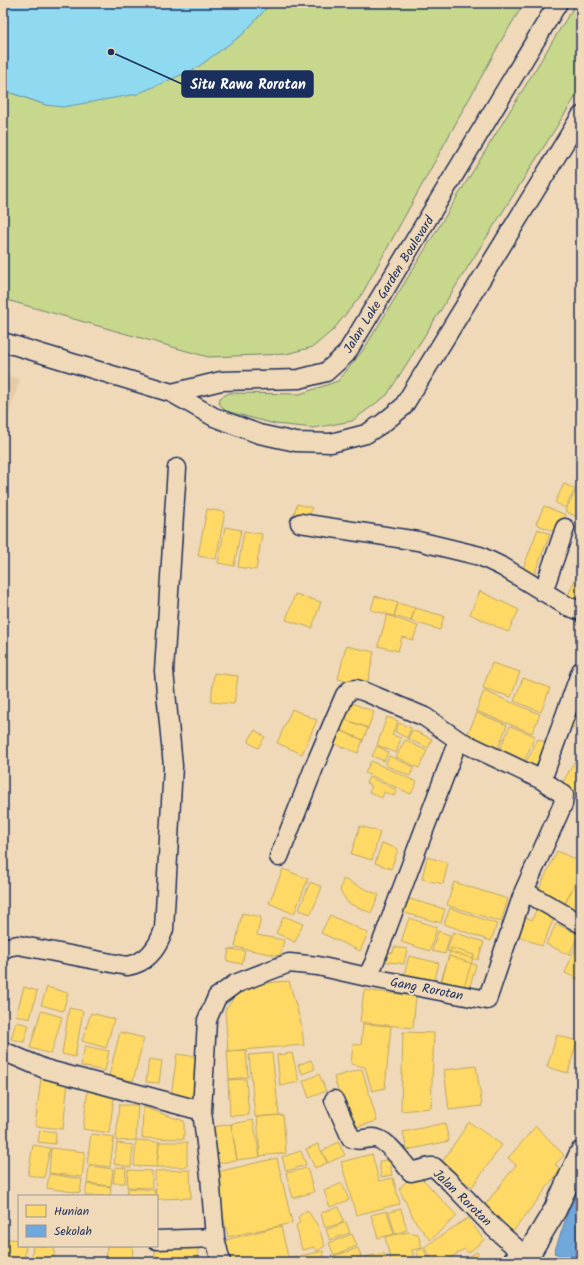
<svg xmlns="http://www.w3.org/2000/svg" width="584" height="1265" font-family="Kalam,sans-serif">
  <style>
    .built { fill: #e7cba8 }
    .green { fill: #c7d78b; stroke: #718374 }
    .water { fill: #90daf1; stroke: #6196b6 }
    .homes { fill: #ffd966; stroke: #bba664 }
    .schools { fill: #6fa8dc; stroke: #5684b6 }
    .lines { fill: none; stroke-linecap: round; stroke-linejoin: round }
    .minor-casing { stroke: #1b2f5e; stroke-width: 21 }
    .tertiary-casing { stroke: #1b2f5e; stroke-width: 25 }
    .minor { stroke: #f0d9b8; stroke-width: 18 }
    .tertiary { stroke: #f0d9b8; stroke-width: 22 }
    .labels { text-anchor: middle; stroke-width: 4; stroke-linejoin: round; paint-order: stroke }
    .street-label { font-size: 13px; fill: #1b2f5e; stroke: #f0d9b8 }
    .leader { fill: none; stroke: #1b2f5e; stroke-width: 1.5 }
    .callout-dot { fill: #1b2f5e; stroke: #f0d9b8; stroke-width: 1.5 }
    .callout { fill: #1b2f5e; stroke: #1b2f5e; stroke-width: 1.5 }
    .callout-label { font-size: 14px; text-anchor: middle; font-weight: bold; fill: #fff }
  </style>
  <rect width="100%" height="100%" fill="#f0d9b8"/>
  <filter id="ink" filterUnits="userSpaceOnUse"><feTurbulence type="fractalNoise" baseFrequency=".025" numOctaves="2"/><feDisplacementMap in="SourceGraphic" scale="8" xChannelSelector="R" yChannelSelector="G"/><feConvolveMatrix kernelMatrix="1 2 1 2 8 2 1 2 1" color-interpolation-filters="sRGB"/></filter>
  <g filter="url(#ink)">
    <path class="built" d="M3 374 20 379 3 433Z"/>
    <path class="green" d="M271 3H524L501 41 362 294 333 330 313 347 286 354 208 357 3 299V90L46 105 243 34Z
      M576 3H581V88L387 395 352 421 314 428 275 424 225 411 219 403 220 398 229 393 300 394 338 381 364 349Z"/>
    <path class="water" d="M3 3H271L243 34 195 69 137 94 63 107 46 105 3 90Z"/>
    <path class="homes" d="M564 484 575 489 565 508 555 502Z
      M576 491 581 493V519L565 511Z
      M297 504 312 508 308 522 293 517Z
      M544 506 566 515 558 533 536 524Z
      M207 509 225 512 216 559 198 556Z
      M225 527 241 530 234 566 218 563Z
      M538 529 550 534 533 578 521 574Z
      M244 531 262 534 256 570 238 567Z
      M581 566V606L566 600Z
      M480 591 519 610 508 632 470 614Z
      M295 594 321 602 312 628 286 620Z
      M375 596 398 603 394 616 371 610Z
      M398 603 415 608 411 621 394 616Z
      M415 608 444 616 440 630 411 621Z
      M387 615 418 626 413 640 402 637 398 651 378 646Z
      M346 646 374 652 367 686 338 679Z
      M492 663 520 672 511 697 483 688Z
      M214 673 238 676 234 704 211 702Z
      M523 678 550 688 541 712 514 701Z
      M484 691 540 714 532 733 476 711Z
      M576 701 581 703V731L566 725Z
      M350 702 374 712 368 728 344 719Z
      M292 709 317 720 302 754 277 743Z
      M477 713 507 725 497 751 466 738Z
      M387 717 398 721 392 735 401 738 396 753 377 745Z
      M344 719 368 728 363 740 340 730Z
      M399 723 411 728 407 738 395 732Z
      M510 726 535 736 524 762 499 751Z
      M255 730 265 737 258 748 248 742Z
      M340 730 363 740 358 753 335 744Z
      M412 730 432 739 428 748 408 739Z
      M538 739 550 745 537 770 525 764Z
      M405 740 427 751 419 768 396 757Z
      M377 746 388 752 384 761 372 756Z
      M389 756 414 767 410 776 385 765Z
      M371 761 417 782 411 794 365 773Z
      M575 761 581 764V782L574 795 560 787Z
      M369 777 397 790 394 796 384 792 382 798 369 792 372 786 366 783Z
      M360 826 380 832 372 860 351 854Z
      M382 843 398 849 391 869 375 863Z
      M557 851 581 862V870L563 908 536 895Z
      M427 857 448 863 443 884 422 879Z
      M283 869 308 879 294 914 269 903Z
      M581 870V916L563 908Z
      M343 879 379 895 371 913 348 903 340 891Z
      M310 882 322 887 311 914 299 910Z
      M454 882 508 899 501 922 447 905Z
      M402 897 445 909 441 923 398 911Z
      M450 908 497 924 491 941 444 924Z
      M536 910 554 918 542 946 516 935 523 916 532 920Z
      M242 913 261 917 257 935 284 940 280 956 235 947Z
      M330 915 368 933 360 951 321 933Z
      M284 916 303 924 295 942 276 933Z
      M409 918 437 927 430 951 401 942Z
      M556 924 579 934 569 955 546 944Z
      M438 931 450 935 445 954 432 951Z
      M453 932 484 942 478 960 447 951Z
      M579 938H581V971L578 979 565 973Z
      M394 947 407 949 404 964 382 961 384 951 393 953Z
      M451 948 474 955 463 990 441 983Z
      M229 949 245 951 242 964 227 961Z
      M409 956 439 963 433 987 403 979Z
      M449 956 476 965 469 989 441 980Z
      M289 981 301 1023 304 1045 228 1051 225 1010 237 994 252 984Z
      M24 987 37 991 30 1019 16 1015Z
      M47 987 68 993 63 1011 41 1005Z
      M364 990 416 996 413 1028 360 1022Z
      M69 1008 83 1011 75 1057 62 1054Z
      M41 1011 62 1017 51 1054 30 1048Z
      M91 1013 114 1019 106 1048 82 1041Z
      M16 1022 29 1025 24 1042 11 1039Z
      M363 1024 391 1026 385 1088 372 1091 365 1067 351 1064 353 1044 361 1045Z
      M120 1032 144 1038 133 1081 109 1076Z
      M403 1032 434 1033 431 1108 401 1111Z
      M557 1035 577 1041 568 1073 547 1067Z
      M85 1046 109 1051 105 1071 81 1066Z
      M246 1050 248 1077 229 1079 227 1051Z
      M272 1053 279 1115 255 1117 249 1055Z
      M292 1053 299 1082 280 1086 277 1055Z
      M177 1054 199 1057 192 1100 171 1096Z
      M149 1059 162 1061 159 1083 146 1082Z
      M311 1060 315 1069 302 1074 298 1065Z
      M476 1066 482 1106 449 1110 444 1070Z
      M362 1069 377 1121 350 1129 334 1077Z
      M319 1074 326 1091 309 1098 303 1081Z
      M41 1078 68 1081 63 1129 35 1126Z
      M246 1079 249 1115 230 1116 228 1080Z
      M88 1088 115 1091 109 1133 83 1129Z
      M119 1105H138L136 1140 116 1141Z
      M143 1107 184 1121V1139L142 1138Z
      M283 1115 286 1153 260 1156 257 1117Z
      M253 1120 260 1157 237 1160 231 1124Z
      M469 1122 502 1145 472 1187 440 1165Z
      M445 1123 449 1141 407 1150 403 1132Z
      M231 1124 237 1160 214 1164 207 1128Z
      M536 1126 564 1155 555 1165 561 1169 512 1233 481 1210 516 1165 508 1158Z
      M40 1130 56 1132 55 1144 38 1142Z
      M91 1134 114 1137 110 1167 87 1164Z
      M136 1140 159 1142 157 1167 134 1166Z
      M159 1142H187V1167H157Z
      M338 1142 345 1155 328 1163 322 1151Z
      M117 1143 133 1145 131 1167 114 1164Z
      M318 1144 327 1163 315 1168 306 1149Z
      M33 1145 50 1148 44 1178 28 1175Z
      M51 1148 85 1152 82 1177 49 1173Z
      M301 1151 306 1165 286 1171 282 1157Z
      M372 1154 379 1181 393 1178 400 1204 356 1215 341 1162Z
      M277 1158 292 1223 228 1237 213 1173Z
      M390 1160 392 1175 381 1177 379 1161Z
      M89 1166 113 1169 111 1186 87 1183Z
      M115 1167 126 1168 125 1183H113Z
      M307 1168 314 1192 293 1198 286 1173Z
      M128 1170 152 1171V1188L127 1187Z
      M190 1170 191 1198 157 1199V1196H156L155 1171Z
      M416 1172 457 1216 430 1240 415 1221 399 1189Z
      M49 1174 82 1179 80 1193 47 1188Z
      M342 1183 349 1200 330 1207 324 1191Z
      M87 1184 111 1187 110 1196H85Z
      M128 1188 155 1190 154 1196H127Z
      M339 1207 344 1222 325 1228 321 1213Z
      M401 1209 407 1230 395 1234 389 1212Z
      M307 1210 318 1226 325 1246 317 1251 314 1247 302 1250 296 1225 300 1223 298 1217Z
      M387 1211 394 1234 378 1238 371 1215Z
      M468 1218 484 1240 468 1253 464 1249 444 1262H434L424 1247Z
      M346 1222 350 1233 330 1240 326 1230Z
      M281 1226 288 1257 297 1256 298 1262H222L217 1242Z
      M408 1232 418 1234 422 1248 412 1250 415 1262H391L385 1237Z
      M352 1234 357 1246 334 1255 329 1243Z
      M3 1238 19 1240V1246H26L24 1262H3Z
      M198 1245V1259L155 1257V1246Z
      M33 1246 55 1247 53 1262H31Z
      M107 1246H133L132 1262H106Z
      M358 1248 361 1257 345 1262H333L331 1257Z
      M423 1248 429 1259 424 1262H422L416 1252Z
      M323 1251 325 1262H301L300 1256Z
      M477 1252 482 1262H467L465 1259Z
      M384 1253 386 1262H366L365 1257Z"/>
    <path class="schools" d="M577 1186 581 1187V1262L554 1253Z"/>
    <g class="lines">
      <defs>
        <path id="minor" d="M3 342 172 393 214 417 259 434 296 442 331 443 366 434 383 423 403 407 581 116
          M172 393 221 381 299 379 326 372 346 354 558 3
          M300 523 418 541 480 556 503 567 567 606 581 611
          M543 592 565 528
          M542 780 581 671
          M279 857 315 765 345 695 350 690 356 689 363 691 425 717 458 740 542 780 564 795 563 804 524 891 487 1000 367 977
          M524 891 581 924
          M3 950 7 947 18 945 127 966C147 963 158 948 164 929L173 766 164 671 177 468
          M3 1051 45 1069 202 1111
          M334 1100 351 1138C358 1142 365 1138 373 1138 387 1138 402 1162 411 1172L430 1167H434L451 1183 494 1228 525 1256
          M157 1240 215 1238
          M221 1262 215 1238 210 1176 202 1111 207 1020 217 997 235 984 289 963 318 966 367 977 374 963 458 740"/>
        <path id="tertiary" d="M514 1262 525 1256 531 1250 555 1210 581 1153"/>
      </defs>
      <use href="#minor" class="minor-casing"/>
      <use href="#tertiary" class="tertiary-casing"/>
      <use href="#minor" class="minor"/>
      <use href="#tertiary" class="tertiary"/>
    </g>
  </g>
  <g class="labels">
    <g class="street-label">
      <text transform="translate(388 284) rotate(-58)" y="5">Jalan Lake Garden Boulevard</text>
      <text transform="translate(427 988) rotate(11)" y="5">Gang Rorotan</text>
      <text transform="translate(463 1197) rotate(44)" y="5">Jalan Rorotan</text>
    </g>
  </g>
  <path class="leader" d="M111 52L182 84"/>
  <circle class="callout-dot" cx="111" cy="52" r="4"/>
  <rect class="callout" x="182" y="71" width="131" height="26" rx="4"/>
  <g class="callout-label">
    <text x="248" y="89">Situ Rawa Rorotan</text>
  </g>
  <rect width="584" height="1265" fill="none" stroke="#f0d9b8" stroke-width="16"/>
  <rect x="8" y="8" width="568" height="1249" fill="none" stroke="#1b2f5e" stroke-width="1.5" filter="url(#ink)"/>
  <rect x="18" y="1195" width="140" height="52" fill="#f0d9b8" stroke="#9b9594"/>
  <rect x="26" y="1205" width="20" height="12" fill="#ffd966" stroke="#9b9594"/>
  <text x="54" y="1215" font-size="12" fill="#1b2f5e">Hunian</text>
  <rect x="26" y="1225" width="20" height="12" fill="#6fa8dc" stroke="#9b9594"/>
  <text x="54" y="1235" font-size="12" fill="#1b2f5e">Sekolah</text>
</svg>
